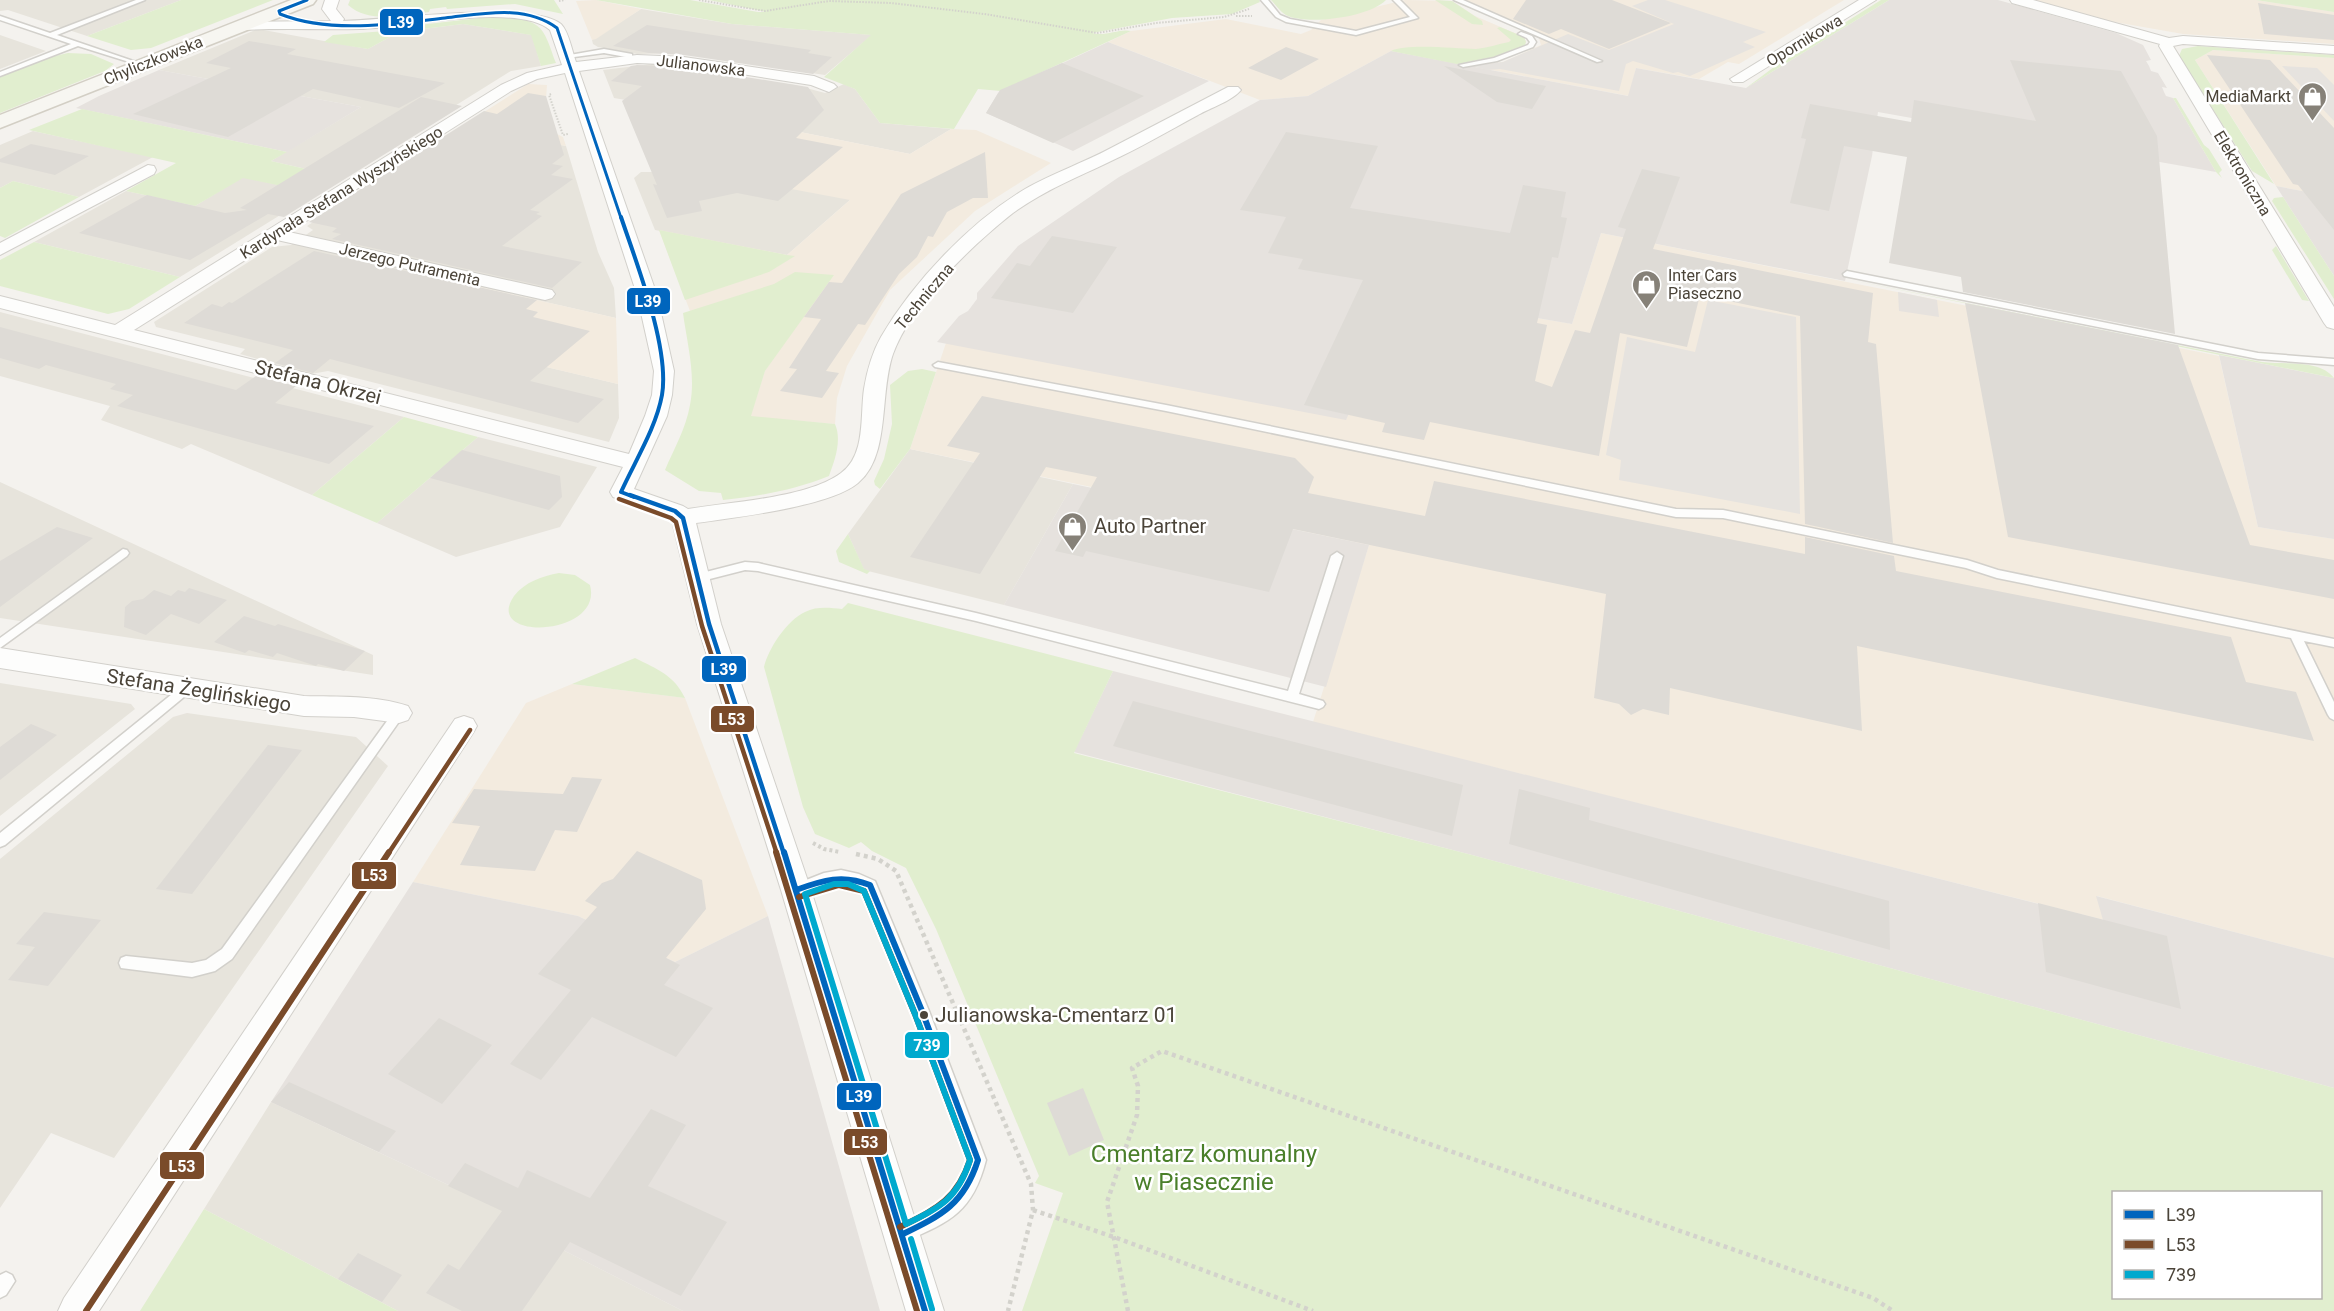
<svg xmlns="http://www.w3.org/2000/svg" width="2334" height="1311" font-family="Roboto,sans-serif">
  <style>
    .residential { fill: #e7e4dc }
    .commercial { fill: #f3ebdf }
    .industrial { fill: #e6e2de }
    .green { fill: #e1eecf; fill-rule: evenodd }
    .parking { fill: #e6e3df }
    .building { fill: #dedbd6 }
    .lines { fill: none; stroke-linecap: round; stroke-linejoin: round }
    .lane-casing { stroke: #d2d0cb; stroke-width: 3 }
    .street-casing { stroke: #d2d0cb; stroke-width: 2 }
    .secondary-casing { stroke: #d3cfc5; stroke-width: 3 }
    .path-far2 { stroke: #d3d2cc; stroke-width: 2; stroke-dasharray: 1.5 1.5; stroke-linecap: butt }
    .path-far1 { stroke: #d3d2cc; stroke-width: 4; stroke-dasharray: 3 3; stroke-linecap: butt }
    .path { stroke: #d3d2cc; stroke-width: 4.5; stroke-dasharray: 4 4; stroke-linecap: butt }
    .lane { fill: #fdfdfc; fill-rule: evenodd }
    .street { fill: #fdfdfc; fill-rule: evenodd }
    .secondary { fill: #f7f6f1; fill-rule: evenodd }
    .bus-1-far3-casing { stroke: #fff; stroke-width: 6 }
    .bus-1-far2-casing { stroke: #fff; stroke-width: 8 }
    .bus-1-far1-casing { stroke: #fff; stroke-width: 9 }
    .bus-1-casing { stroke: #fff; stroke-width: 10 }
    .bus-2-far1-casing { stroke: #fff; stroke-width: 9 }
    .bus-2-casing { stroke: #fff; stroke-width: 10 }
    .bus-3-casing { stroke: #fff; stroke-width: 10 }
    .bus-1-far3 { stroke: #0065bd; stroke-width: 3 }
    .bus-1-far2 { stroke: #0065bd; stroke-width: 4 }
    .bus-1-far1 { stroke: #0065bd; stroke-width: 4.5 }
    .bus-1 { stroke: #0065bd; stroke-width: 6 }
    .bus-2-far1 { stroke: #7a4b2a; stroke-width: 4.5 }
    .bus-2 { stroke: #7a4b2a; stroke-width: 6 }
    .bus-3 { stroke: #00a9ce; stroke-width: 6 }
    .bus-dot { fill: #4b4439; stroke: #fff; stroke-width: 2 }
    .labels { text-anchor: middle; stroke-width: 5; stroke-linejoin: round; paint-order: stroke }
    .far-street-label { font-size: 16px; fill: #4b4439; stroke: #fff }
    .far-poi-label { font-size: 16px; fill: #4b4439; stroke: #fff; text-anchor: end }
    .street-label { font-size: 20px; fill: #4b4439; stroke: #fff }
    .poi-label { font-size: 20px; fill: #4b4439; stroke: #fff; text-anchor: start }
    .near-bus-label { font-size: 21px; fill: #4b4439; stroke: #fff; text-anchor: start }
    .near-park-label { font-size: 24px; fill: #4a7f2a; stroke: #fff }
    .line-badge { stroke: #fff; stroke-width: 2 }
    .badge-label { font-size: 16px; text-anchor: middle; font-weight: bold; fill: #fff }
  </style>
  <rect width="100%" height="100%" fill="#f4f2ee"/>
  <path class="residential" d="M0 0H181L87 36 8 10 0 11Z
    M641 9 732 24 872 35 825 75 677 53 637 54 598 47 593 44 592 40Z
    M463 24 532 35 541 66 511 71 341 177 271 161 361 107 159 70 258 29 368 49 399 32Z
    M0 35 46 51 0 69Z
    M652 64 795 85 825 93 844 84 855 89 880 123 951 129 910 154 795 131 851 199 787 255 655 230 634 178 641 172H655L708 114 614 98 603 70Z
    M462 126 566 146 598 252 614 288 616 318 418 273 346 319 618 384 619 418 609 442 328 371 311 374 240 354 245 349 156 327 154 322 272 247 291 245 313 230 307 226Z
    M33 131 153 157 79 197 13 181 0 188V145Z
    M243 177 316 193 180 277 34 242 126 191 195 206Z
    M0 312 404 417 312 495 191 444 182 449 101 420 110 406 0 376Z
    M478 437 597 467 560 527 456 557 377 523Z
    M910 449 1073 484 1004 605 864 570 848 534Z
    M0 482 373 655V675L0 618Z
    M0 683 131 704 135 709 0 816Z
    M187 713 356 737 388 766 114 1158 51 1133 0 1208V859L173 717Z
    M271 1102 532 1224 559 1248 683 1311H398L204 1209Z"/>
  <path class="commercial" d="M596 0 641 9 596 39 592 40 576 1Z
    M1405 0 1452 1 1475 16 1524 37 1526 42 1524 45 1493 57 1457 64 1391 51 1308 96 1260 100 1108 42 1131 31 1226 19 1301 34 1311 30 1321 20Z
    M1462 0H1844L1739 64 1728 62 1699 79 1636 68 1629 96 1470 66 1503 62 1541 45 1539 38 1505 23 1512 20Z
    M2035 0H2256L2334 12V44L2183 34 2109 21Z
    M2213 50 2334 58V197L2276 186 2195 60Z
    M528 84 547 85 546 99 557 134 563 137 566 146 462 126Z
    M951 129 976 130 1051 163 975 211 890 290 847 366 837 398 835 424 750 417 765 371 771 362 700 360 690 311 659 230 787 255 850 200 738 179 795 131 910 154Z
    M1601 233 2219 356 2258 527 2334 539V958L2097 896 2104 920 1313 722 1369 545 910 449 946 343 1346 419 1353 405 1422 298 1572 324Z
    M418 273 616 318 618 384 385 329 373 307Z
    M572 684 685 698 768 916 675 962 578 916 413 882 526 703Z"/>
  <path class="industrial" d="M1889 0H1998L2116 33 2143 45 2151 60 2146 61 2149 66 2151 71 2158 73 2167 88 2162 87 2164 92 2166 96 2173 98 2216 172 1878 112 1872 156 1845 281 1601 233 1572 324 1422 298 1353 405 1346 420 937 342 959 316 968 311 977 299V293L1018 246 1119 177 1260 100 1308 96 1391 51 1628 96 1636 68 1746 88Z
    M1108 42 1209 81 1073 151 986 113 998 93Z
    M159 70 361 107 287 152 76 108 99 96Z
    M2276 186 2334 197V276L2283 197Z
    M1898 292 1937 300 1939 317 1899 311Z
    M2219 355 2334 378V539L2258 527Z
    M1073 484 1369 545 1326 687 1004 605Z
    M1113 671 2103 920 2096 896 2334 958V1088L1472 855 1074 752Z
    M413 882 578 916 675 962 768 916 880 1311H683L559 1248 532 1224 271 1102Z"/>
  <path class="green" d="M181 0H273L151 48 131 50 87 36Z
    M350 0H554L563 14 515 4 447 9 446 7 430 9 429 12C404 15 369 24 348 5Z
    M596 0H690L758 12H766L709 0H1259L1260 2 1232 14 1172 18 1092 33C1105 37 1120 28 1131 31L1001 91 978 89 954 129 880 123 855 89 824 77 871 35 732 24Z
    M1271 0H1386C1370 17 1310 25 1288 16 1281 13 1276 5 1271 0Z
    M1435 0 1452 1 1482 21 1483 25 1472 24Z
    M1881 0H1889L1746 88 1774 67Z
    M2256 0H2334V12Z
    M480 18C498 18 532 14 543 32 549 41 552 54 556 63L541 66 531 35 463 24 399 32 368 49 324 42 333 35 386 31 387 34 399 32 401 27Z
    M1500 27 1524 37 1526 42 1525 45 1493 57 1457 64 1391 51C1407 43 1456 49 1476 49 1487 48 1498 44 1509 42L1511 40 1497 28Z
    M2198 46 2334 55V58L2213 50 2195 60 2274 184 2252 171 2179 56 2182 49Z
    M68 53 91 54 114 64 105 71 0 113V76L46 58Z
    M2173 98H2176L2204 145 2209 149 2222 170 2219 173 2222 178 2216 172Z
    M82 109 287 152 271 161 341 177 316 193 243 178 195 206 126 191 176 163 29 130Z
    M13 181 79 197 5 238 0 236V188Z
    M2283 197 2334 276V299L2272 201 2274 198Z
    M659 230 787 255 795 256 769 272 685 300Z
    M34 242 180 277 129 309 108 314 0 286V260Z
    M2276 246 2309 301 2302 300 2272 250Z
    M795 272 834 275 765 371 751 416 835 424C842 440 835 460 829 476 794 490 761 496 723 500L721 493 699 491 665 470C674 449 686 428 690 405 696 375 687 343 683 313L774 284Z
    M1846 279 2262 362C2284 365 2320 359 2334 378Z
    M922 369 936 372 910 449 880 489 875 485 874 481 884 459 892 424 890 385 908 371Z
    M404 417 478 437 377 523 312 495Z
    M848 534 864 569 870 571 867 574 839 562 836 551Z
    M559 573 575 575 590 585C604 637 482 642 514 596 525 582 542 576 559 573Z
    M848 603 1113 671 1074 753 1472 855 2334 1088V1311H1022L1063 1193 1035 1183 1039 1176 936 929 906 868 872 851 861 842 849 848 815 834 803 807 764 667C768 649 787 620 805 612 817 606 830 608 842 609ZM2114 1192H2320V1298H2114Z
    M635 658C657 669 674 675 685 698L572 684Z
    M204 1209 398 1311H140Z"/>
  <path class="parking" d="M1648 0H1665L1766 32 1743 42 1755 47 1690 76 1678 72 1673 73 1633 61 1626 64 1619 91 1500 69 1488 70 1470 66 1503 62 1568 34 1609 50 1674 24 1632 6Z
    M2282 66 2317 68 2334 85V121Z
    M1708 300 1796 317 1800 514 1619 480 1621 460 1606 455 1627 337 1695 352Z"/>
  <path class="building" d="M1526 0H1612L1671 23 1609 49 1561 29 1549 34 1513 19Z
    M2258 3 2334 15V40L2264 34Z
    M647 25 811 50 808 53 832 57 813 74 684 55 649 53 613 46Z
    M249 41 296 49 287 54 445 83 399 108 313 89 228 137 133 114 231 68 206 63Z
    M1286 47 1319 59 1281 80 1248 68Z
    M2207 55 2270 60 2334 128V230L2298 185 2293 184Z
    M2010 60 2121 71 2157 136 2175 334 1963 292 1961 277 1889 263 1907 157 1844 146 1829 211 1790 203 1806 139 1801 138 1810 104 1911 122 1914 100 2036 121Z
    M1062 63 1144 96 1053 143 986 113 1000 90Z
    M637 65 684 67 808 87 824 110 796 138 843 147 778 201 737 193 699 201 702 211 667 218 653 184 657 185 622 101 642 86 611 81 631 66Z
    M1444 66 1546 86 1532 109 1497 102Z
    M528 93 546 96 564 155 552 164 563 166 551 175 573 179 530 210 540 212 536 214 542 216 502 246 582 262 552 288 332 239 341 234 332 232 337 228 309 222 484 111 497 114Z
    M421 97 462 106 284 217 268 214 190 260 79 233 147 195 225 213 247 210 240 208Z
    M1286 132 1378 146 1350 208 1510 233 1523 185 1566 192 1561 217 1567 218 1558 258 1552 257 1537 323 1547 325 1535 381 1552 387 1575 330 1590 333 1626 229 1618 227 1642 169 1680 177 1653 249 1873 293 1868 342 1876 344 1893 543 1805 524 1800 316 1700 295 1687 347 1620 333 1599 456 1430 422 1424 440 1382 432 1385 423 1304 405 1363 280 1298 269 1303 259 1268 253 1286 217 1240 210Z
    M31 144 89 156 55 175 0 162V159Z
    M985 152 988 198H973L947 212 933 237 928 236 917 257 899 274 865 325 858 324 826 371 839 373 822 398 780 391 797 369 789 368 821 319 804 317 829 282 842 283 901 194Z
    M1052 236 1117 247 1073 313 991 298 1017 263 1030 266Z
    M314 251 537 300 526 309 538 312 533 317 590 331 530 381 604 399 578 423 330 359 313 373 275 363 293 350 184 323 212 304 222 307 229 302 232 303Z
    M1965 303 2178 345 2250 545 2334 560V599L2008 537Z
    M0 327 236 390 256 376 296 386 275 403 374 426 329 464 117 406 133 395 110 389 116 384 46 365 39 369 0 358Z
    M982 396 1295 458 1314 477 1308 493 1425 516 1434 481 1805 554V537L1894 556 1896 571 2231 637 2246 682 2296 692 2314 741 1857 646 1862 731 1670 688 1669 715 1643 709 1631 715 1619 704 1594 698 1606 594 1293 529 1269 592 1086 551 1083 557 1055 551 1097 477 1046 467 980 574 910 557 980 453 947 446Z
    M462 450 560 476 562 497 549 510 430 478Z
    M57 527 93 538 0 607V561Z
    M189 588 227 600 199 624 171 614 146 635 124 627 125 607 132 601 143 599 154 590 171 596 178 590 185 592Z
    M244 616 275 626 278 624 365 651 344 671 318 664 316 666 277 653 273 657 249 650 245 653 214 642Z
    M1133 701 1463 785 1452 836 1113 746Z
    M31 724 57 735 0 780V747Z
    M268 745 302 750 192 894 156 889Z
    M572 777 602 779 577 832 555 830 535 871 460 865 480 826 452 823 474 789 563 794Z
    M1519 789 1590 808 1589 820 1889 901 1890 950 1509 844Z
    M637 851 702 880 706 909 666 958 680 965 664 985 713 1008 676 1057 592 1017 541 1080 510 1064 571 990 538 974 597 907 585 901 602 883 613 879Z
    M2038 903 2167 936 2181 1009 2046 972Z
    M44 912 101 920 48 986 8 980 35 947 16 944Z
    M439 1018 492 1045 442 1104 388 1074Z
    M289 1082 396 1131 379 1152 271 1102Z
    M1083 1088 1104 1140 1069 1156 1047 1103Z
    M651 1109 686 1125 648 1186 727 1222 681 1296 570 1242 522 1311H462L426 1293 448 1264 459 1270 502 1211 448 1186 465 1163 518 1188 527 1170 590 1198Z
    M358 1253 402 1275 382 1302 338 1279Z"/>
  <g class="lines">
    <defs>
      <path id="lane" d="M136 0H145L57 35 142 64V66L78 46 0 76V72L71 44 0 20V16L50 33Z
        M1261 0H1268L1280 15 1290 19 1356 31 1410 17 1393 0H1400L1418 18 1356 35 1286 22 1276 17Z
        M1454 0H1463L1602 61 1597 62Z
        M1521 32 1532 36 1536 42 1533 47 1497 61 1463 67 1459 65 1494 58 1528 45 1530 42 1527 38 1518 34Z
        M604 49 632 54V60L629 62 626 60V57L604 53 567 58 564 56Z
        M1847 271 2258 353 2334 359V365L2258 359 1844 276 1843 274Z
        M938 362 1166 405 1676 509 1723 510 1967 560 1998 570 2334 639V647L2304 641 2334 702V720L2330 718 2328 715 2291 638 1997 578 1966 568 1723 518 1676 517 1166 411 935 367 933 365Z
        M123 549 127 550 129 553 127 556 0 648V638Z
        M1337 552 1343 556 1299 694 1323 701 1325 704 1323 707 1319 709 976 621 758 571 745 570 698 582 692 578 694 575 745 562 758 563 976 613 1288 691 1331 556Z
        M186 684 190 686 192 689 190 692 5 845 0 847V833L182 686Z
        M399 708 403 710 405 713 403 716 232 959 215 971 192 977 121 968 119 963 121 958 126 956 192 963 206 960 222 949 395 710Z
        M841 870 859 874 875 881 929 1011 986 1160C973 1211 951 1222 905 1241L899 1239 897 1233 899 1227C936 1209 958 1203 970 1160L915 1011 865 889C837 876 822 887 796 896L791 894 789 890 791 886 824 873Z
        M6 1272 12 1275 15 1281 6 1295 0 1298V1275Z"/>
      <path id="street" d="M325 0H339L336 9 344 19 343 21C388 20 531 0 561 24 569 32 572 51 576 62L637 55 684 57 814 76 834 84 837 87 829 92 811 85 684 65 637 63 579 71 657 295 674 371 672 395 667 416 634 489 683 506 688 509C729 502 808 498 841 473 866 455 860 416 864 389 867 371 872 353 881 337 913 282 970 222 1025 189 1053 173 1083 163 1111 148 1150 128 1189 107 1228 87H1238L1241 90C1232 101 1210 108 1198 115 1168 131 1140 148 1109 162 1076 178 1043 191 1013 213 970 247 912 303 893 354 879 394 891 456 858 483 829 507 736 517 696 523L721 624 811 890 944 1311H906L781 890 697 624 672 521 667 516 613 497 610 492 623 467 0 308V296L115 325 501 85 527 73 562 65 550 30C517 2 404 28 360 29 320 30 280 28 240 30L233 26 240 22 331 21 322 9ZM565 73 637 295 654 371 652 395 645 416 629 454 134 330 277 240 545 300 552 298 555 294 552 290 289 232 511 91 537 79Z
        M1859 0H1876L1743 82H1733L1730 79Z
        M2010 0H2033L2169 38 2183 36 2334 46V54L2183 44 2173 46 2334 307V329L2327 327 2324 323 2159 46 2160 44 2012 3Z
        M148 165 154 166 156 170 154 174 0 255V243Z
        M0 648 304 696C338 697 375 695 408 706L412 713 408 720 399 723 354 717 304 716 0 668Z
        M464 716 473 719 477 726 473 733 99 1311H58L64 1298 455 719Z"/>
      <path id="secondary" d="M291 0H316L313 4 0 128V115Z"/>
    </defs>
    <use href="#lane" class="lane-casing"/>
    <use href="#street" class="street-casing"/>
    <use href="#secondary" class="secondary-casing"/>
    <path class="path-far2" d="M699 0 765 11 829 1 891 3 984 14 1097 33 1156 23 1224 17 1249 9
      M559 1 565 0
      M1236 16H1252
      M551 94 549 95 563 135 568 134"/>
    <path class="path-far1" d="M813 843 824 849 840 852"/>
    <path class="path" d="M856 854 878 859 896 871 1031 1184 1033 1210 1008 1311
      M1033 1210 1114 1237 1313 1311
      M1128 1311 1107 1202 1137 1115 1138 1086 1132 1068 1162 1051 1873 1298 1893 1311"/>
    <use href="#lane" class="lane"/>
    <use href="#street" class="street"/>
    <use href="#secondary" class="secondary"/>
    <defs>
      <path id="bus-1-far3" d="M307 0 279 11 280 14C330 34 392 24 445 18 482 14 525 4 557 28L621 218"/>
      <path id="bus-1-far2" d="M621 217C636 262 670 348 662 395 656 428 635 461 621 492
        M621 492 634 497"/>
      <path id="bus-1-far1" d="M630 495 675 511 683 518 709 624 784 854"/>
      <path id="bus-1" d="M784 852 925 1311
        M796 890C823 880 843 874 870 885L922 1011 978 1160C964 1204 942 1215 903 1234"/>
      <path id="bus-2-far1" d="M619 499 671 518 676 522 702 626 777 854
        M388 854 470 730"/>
      <path id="bus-2" d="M776 852 917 1311
        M799 897 839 885 864 891 915 1014 970 1160C957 1200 936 1209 900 1227
        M86 1311 389 852"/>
      <path id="bus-3" d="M834 884H848L864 891 915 1014 970 1160C958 1198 940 1208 906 1224L805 894Z
        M911 1239 932 1309"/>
    </defs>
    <use href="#bus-1-far3" class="bus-1-far3-casing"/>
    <use href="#bus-1-far2" class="bus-1-far2-casing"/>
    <use href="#bus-1-far1" class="bus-1-far1-casing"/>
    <use href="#bus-1" class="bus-1-casing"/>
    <use href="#bus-2-far1" class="bus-2-far1-casing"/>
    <use href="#bus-2" class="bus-2-casing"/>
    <use href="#bus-3" class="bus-3-casing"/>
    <use href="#bus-1-far3" class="bus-1-far3"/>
    <use href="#bus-1-far2" class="bus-1-far2"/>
    <use href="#bus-1-far1" class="bus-1-far1"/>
    <use href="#bus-1" class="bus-1"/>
    <use href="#bus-2-far1" class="bus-2-far1"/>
    <use href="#bus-2" class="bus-2"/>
    <use href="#bus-3" class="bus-3"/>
  </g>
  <defs>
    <symbol id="shop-pin" viewBox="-11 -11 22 30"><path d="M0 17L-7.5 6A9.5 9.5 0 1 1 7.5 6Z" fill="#868178" stroke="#fff"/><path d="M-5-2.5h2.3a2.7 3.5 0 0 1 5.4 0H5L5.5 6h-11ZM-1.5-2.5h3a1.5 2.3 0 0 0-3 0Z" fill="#fff"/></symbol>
  </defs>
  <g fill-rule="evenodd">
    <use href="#shop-pin" x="2296" y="80" width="33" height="45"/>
    <use href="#shop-pin" x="1630" y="268" width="33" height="45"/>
    <use href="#shop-pin" x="1056" y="510" width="33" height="45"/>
  </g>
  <circle class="bus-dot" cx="924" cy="1015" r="5"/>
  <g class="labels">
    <g class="far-street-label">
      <text transform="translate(1804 40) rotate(-31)" y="6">Opornikowa</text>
      <text transform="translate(153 60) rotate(-22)" y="6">Chyliczkowska</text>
      <text transform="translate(701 65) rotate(7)" y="6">Julianowska</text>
      <text transform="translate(2243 173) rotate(59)" y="6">Elektroniczna</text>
      <text transform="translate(341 192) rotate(-32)" y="6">Kardynała Stefana Wyszyńskiego</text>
      <text transform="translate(410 264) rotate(13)" y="6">Jerzego Putramenta</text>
      <text transform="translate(924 296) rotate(-50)" y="6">Techniczna</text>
    </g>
    <g class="far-poi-label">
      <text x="2291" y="102">MediaMarkt</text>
      <text x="1668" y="281" text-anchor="start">Inter Cars<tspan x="1668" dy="18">Piaseczno</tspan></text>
    </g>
    <g class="street-label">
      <text transform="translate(318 382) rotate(14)" y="7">Stefana Okrzei</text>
      <text transform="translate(199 690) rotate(9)" y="7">Stefana Żeglińskiego</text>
    </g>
    <g class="poi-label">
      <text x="1094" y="533">Auto Partner</text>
    </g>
    <g class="near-bus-label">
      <text x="935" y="1022">Julianowska-Cmentarz 01</text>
    </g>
    <g class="near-park-label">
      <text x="1204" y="1162">Cmentarz komunalny<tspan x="1204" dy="28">w Piasecznie</tspan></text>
    </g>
  </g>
  <g class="line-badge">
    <rect x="379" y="8" width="45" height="28" rx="6" fill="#0065bd"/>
    <rect x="626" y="287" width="45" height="28" rx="6" fill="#0065bd"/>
    <rect x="701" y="655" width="46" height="28" rx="6" fill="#0065bd"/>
    <rect x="710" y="705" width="45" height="28" rx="6" fill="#7a4b2a"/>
    <rect x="351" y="861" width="46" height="29" rx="6" fill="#7a4b2a"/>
    <rect x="904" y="1031" width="46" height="28" rx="6" fill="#00a9ce"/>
    <rect x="836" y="1082" width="46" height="29" rx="6" fill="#0065bd"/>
    <rect x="843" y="1128" width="45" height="28" rx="6" fill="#7a4b2a"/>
    <rect x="159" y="1151" width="46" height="29" rx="6" fill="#7a4b2a"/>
  </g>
  <g class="badge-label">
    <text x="401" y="28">L39</text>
    <text x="648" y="307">L39</text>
    <text x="724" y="675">L39</text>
    <text x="732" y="725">L53</text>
    <text x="374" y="881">L53</text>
    <text x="927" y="1051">739</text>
    <text x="859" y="1102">L39</text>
    <text x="865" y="1148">L53</text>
    <text x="182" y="1172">L53</text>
  </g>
  <rect x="2112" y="1191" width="210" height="108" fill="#ffffff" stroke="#b7b4b0" stroke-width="1.5"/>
  <rect x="2124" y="1210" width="30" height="9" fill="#0065bd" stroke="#b7b4b0" stroke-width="1.5"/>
  <text x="2166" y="1221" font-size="18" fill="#4b4439">L39</text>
  <rect x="2124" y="1240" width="30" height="9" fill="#7a4b2a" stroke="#b7b4b0" stroke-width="1.5"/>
  <text x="2166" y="1251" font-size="18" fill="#4b4439">L53</text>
  <rect x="2124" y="1270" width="30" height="9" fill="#00a9ce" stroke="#b7b4b0" stroke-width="1.5"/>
  <text x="2166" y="1281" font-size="18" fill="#4b4439">739</text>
</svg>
